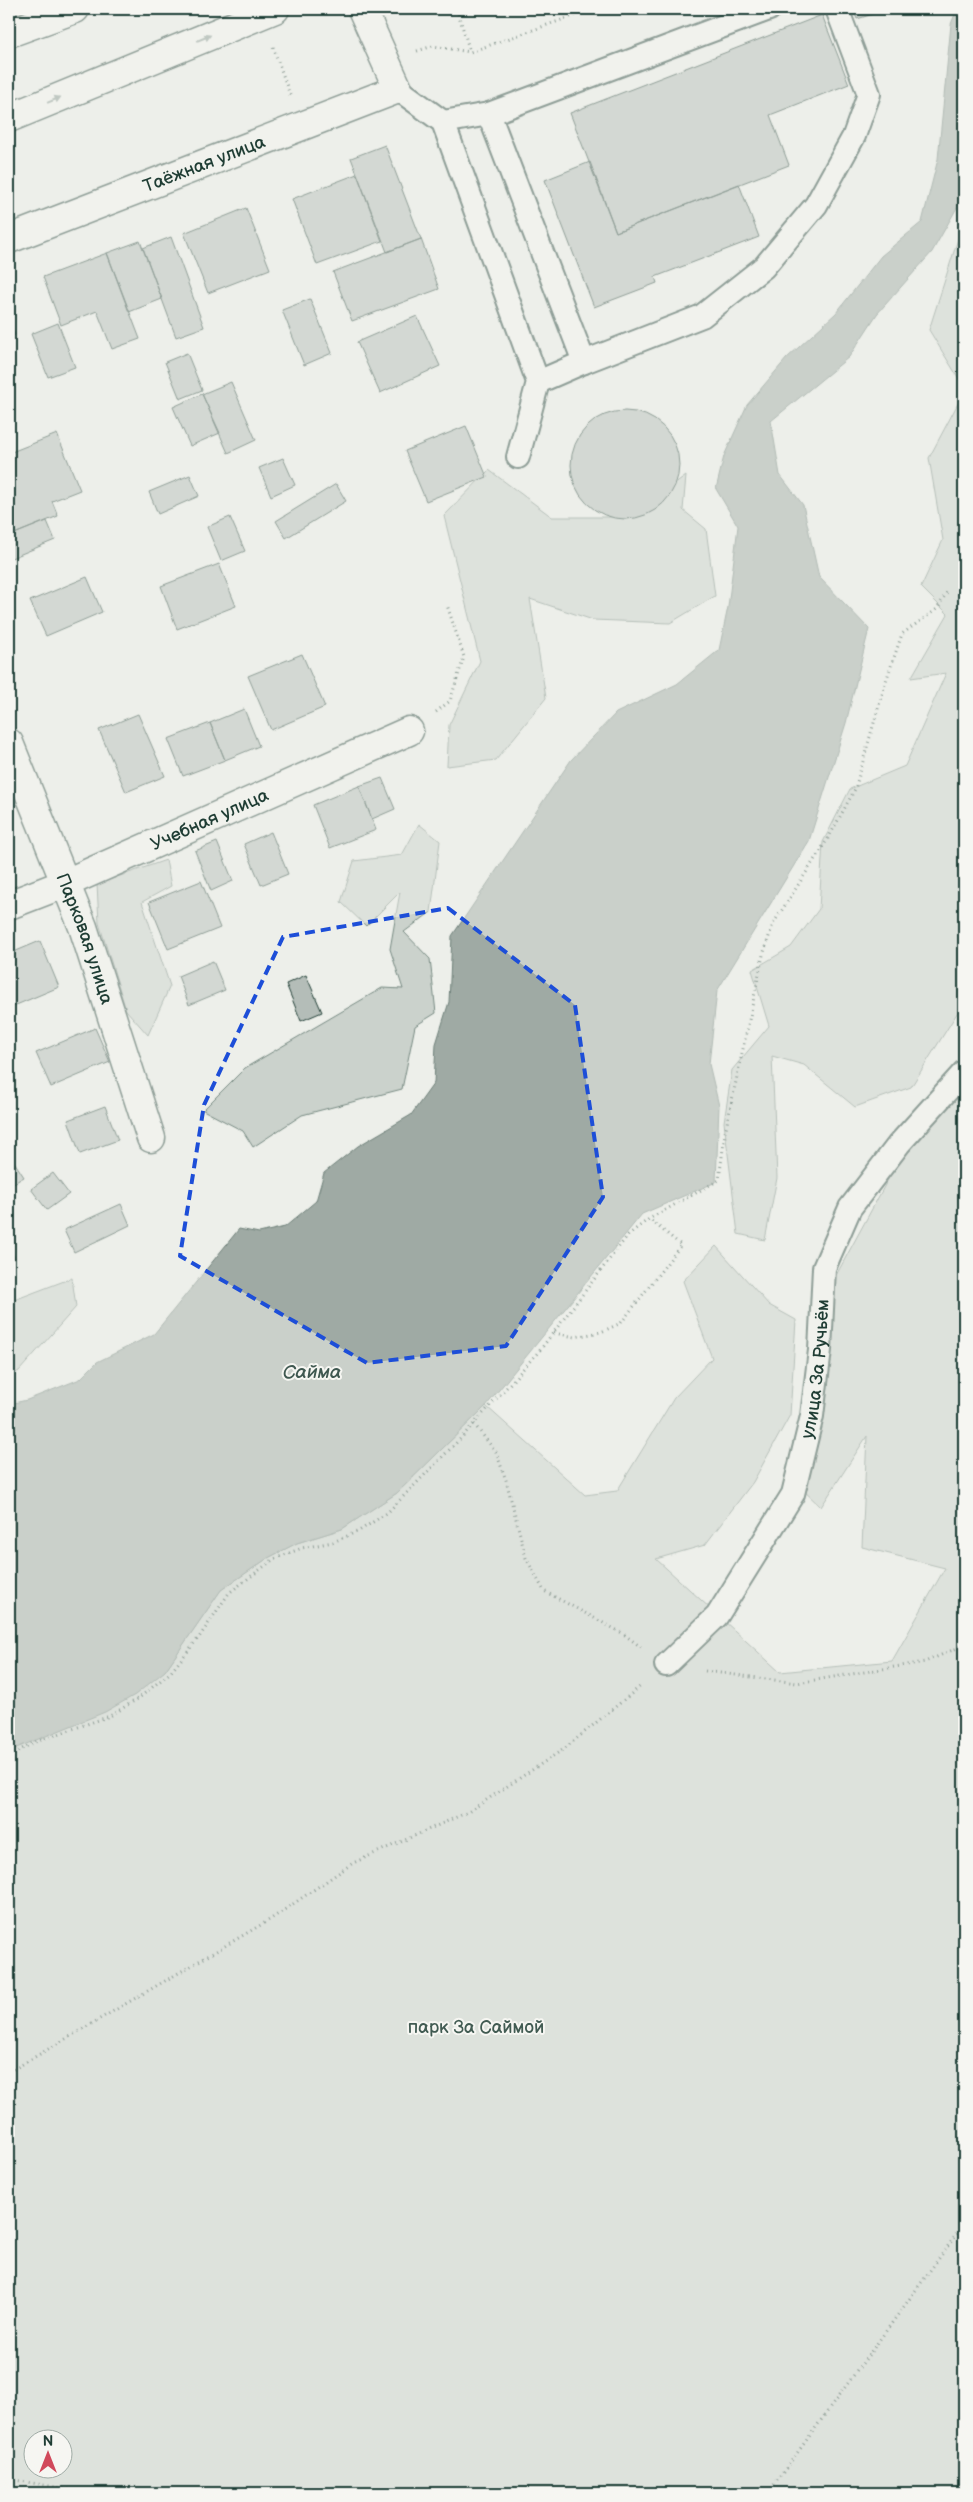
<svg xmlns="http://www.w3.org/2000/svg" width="973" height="2502" font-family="'Balsamiq Sans',sans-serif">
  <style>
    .green { fill: #cbd2cc; stroke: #758880; fill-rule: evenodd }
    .water { fill: #9faaa4; stroke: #6c7e77 }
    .building { fill: #b4bdb8; stroke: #1f3d34 }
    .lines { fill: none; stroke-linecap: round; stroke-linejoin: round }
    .lane-casing { stroke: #1f3d34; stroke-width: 26 }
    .street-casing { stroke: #1f3d34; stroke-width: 31 }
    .secondary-casing { stroke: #1f3d34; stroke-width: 31 }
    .path { stroke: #1f3d34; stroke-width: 3; stroke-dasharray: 1 4; stroke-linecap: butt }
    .lane { stroke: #f6f6f2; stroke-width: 22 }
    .street { stroke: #f6f6f2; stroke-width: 28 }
    .secondary { stroke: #f6f6f2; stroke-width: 28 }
    .oneway { fill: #8a9a93 }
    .marked { fill: none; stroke: #1d4ed8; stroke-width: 4; stroke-dasharray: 10 6; stroke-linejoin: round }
    .labels { text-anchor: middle; stroke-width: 4; stroke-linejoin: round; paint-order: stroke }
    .street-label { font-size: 18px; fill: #1f3d34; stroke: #f6f6f2 }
    .park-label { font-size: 18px; fill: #415b52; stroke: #f6f6f2 }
    .water-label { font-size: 19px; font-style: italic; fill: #3f5850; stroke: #f6f6f2 }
  </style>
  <rect width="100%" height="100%" fill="#edefea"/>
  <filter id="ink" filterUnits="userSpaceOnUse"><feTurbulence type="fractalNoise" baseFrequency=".02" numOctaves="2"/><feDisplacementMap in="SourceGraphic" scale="10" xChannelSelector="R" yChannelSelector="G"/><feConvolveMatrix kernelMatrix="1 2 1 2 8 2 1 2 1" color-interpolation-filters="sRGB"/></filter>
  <g filter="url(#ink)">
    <path class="green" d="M964 220V387L929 330Z
      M964 392V1002L911 1087 855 1107 804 1065 772 1056 777 1178 765 1240 738 1234 724 1122 732 1070 769 1026 752 970 791 947 819 909 823 842 850 789 905 766 946 673 911 678 948 614 921 587 943 540 929 458Z
      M489 470 552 517H631L686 476 683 510 706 529 715 596 670 623 593 620 530 599 546 698 496 760 447 766 449 725 480 661 444 516Z
      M419 824 440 841 431 912 404 932 430 959 436 1013 415 1026 402 1089 302 1115 253 1147 243 1131 203 1110 245 1068 382 988 403 989 390 949 400 892 366 926 341 902 354 861 402 855Z
      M166 860 171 886 142 902 170 986 148 1035 126 1010 99 923 97 884Z
      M964 1079V2493H9V1751L165 1671 221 1590 268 1558 297 1543 342 1529 397 1493 486 1406 585 1495 617 1491 674 1398 712 1358 683 1281 716 1246 769 1305 796 1320 790 1415 753 1482 705 1545 656 1559 780 1672 892 1661 945 1568 862 1547 867 1436 821 1507 801 1488 833 1281 918 1124ZM32 2440H62V2470H32Z
      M72 1278 76 1307 19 1371 9 1377V1302Z"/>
    <path class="water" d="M957 9H964L963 197 932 252 877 314 849 357 771 421 780 475 803 505 819 577 869 629 846 723 809 841 717 991 709 1064 719 1106 716 1182 642 1214 486 1406 397 1493 342 1529 297 1543 268 1558 221 1590 165 1671 135 1695 105 1712 9 1751V1404L27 1400 80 1379 97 1362 154 1334 239 1229 259 1233 285 1227 316 1201 324 1173 358 1146 411 1115 434 1083 436 1044 449 1002 452 936 571 760 616 713 677 684 719 650 728 607 738 526 716 489 724 456 747 405 787 358 836 313 881 256 922 222 938 159 951 24Z"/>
    <path class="building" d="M853 9H889L857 19Z
      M822 15 849 84 770 115 789 165 616 232 570 113Z
      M385 145 421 239 387 252 351 158Z
      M590 162 616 232 739 184 759 237 655 277 657 283 594 307 545 180Z
      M357 174 382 241 317 265 292 199Z
      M246 208 270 269 208 293 184 233Z
      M171 237 204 327 176 337 143 248Z
      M421 239 439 289 352 321 333 272Z
      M140 241 162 299 129 312 107 253Z
      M107 253 140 339 112 349 97 311 61 325 43 277Z
      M310 299 332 353 304 365 282 310Z
      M417 316 440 366 380 393 357 342Z
      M9 319 15 335 9 338Z
      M58 323 75 367 48 377 31 334Z
      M187 353 202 390 180 399 165 362Z
      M231 382 256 440 228 453 202 394Z
      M202 394 220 433 190 446 173 407Z
      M571 465a54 54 0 1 1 108 0a54 54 0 1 1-108 0Z
      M466 426 487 477 426 501 405 451Z
      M57 434 80 490 52 501 58 516 12 535 9 526V453Z
      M283 458 295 485 271 496 259 468Z
      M190 475 199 496 158 514 149 492Z
      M336 484 346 501 286 538 276 521Z
      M230 517 245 551 221 561 207 527Z
      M47 521 55 540 9 559V536Z
      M219 564 236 606 177 629 161 586Z
      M87 577 102 612 46 636 30 601Z
      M302 654 325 707 271 730 248 676Z
      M244 709 259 746 225 760 210 723Z
      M138 714 165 776 126 792 99 730Z
      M210 723 225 760 183 776 168 739Z
      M382 778 395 809 372 819 359 786Z
      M359 786 376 830 330 848 313 805Z
      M271 832 288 874 261 885 244 844Z
      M217 842 233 881 211 891 195 851Z
      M201 881 220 928 168 949 149 902Z
      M40 941 59 987 9 1008V954Z
      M213 961 225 990 189 1005 178 976Z
      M306 975 322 1012 301 1021 286 984Z
      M95 1028 110 1062 51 1087 36 1053Z
      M105 1106 118 1140 80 1154 68 1120Z
      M9 1154 24 1177 9 1186Z
      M53 1173 69 1194 47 1210 31 1189Z
      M121 1204 130 1225 74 1252 64 1230Z
      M9 1244 15 1258 9 1261Z"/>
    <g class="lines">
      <defs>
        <g id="lane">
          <path d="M398 89 443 122 538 382 518 457"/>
          <path d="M489 114 769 9"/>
          <path d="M443 122 489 114 584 362 702 316 764 267 816 205 854 136 869 94 837 9"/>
          <path d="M538 382 584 362"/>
          <path id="s1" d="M666 1665 717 1616 793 1494 812 1416 820 1350 824 1268 850 1208 899 1144 964 1072"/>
        </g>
        <g id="street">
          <path id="s2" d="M9 239 398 89 362 9"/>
          <path id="s3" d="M9 743 83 927 151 1138"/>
          <path id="s4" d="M9 905 66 883 409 731"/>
        </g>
        <path id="secondary" d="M9 33 75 9
          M9 118 275 9"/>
      </defs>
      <use href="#lane" class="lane-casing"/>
      <use href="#street" class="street-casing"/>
      <use href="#secondary" class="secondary-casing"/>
      <path class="path" d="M457 9 470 52
        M273 47 290 95
        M417 51 433 46 470 52 593 9
        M436 712 450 701 464 657 447 605
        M554 1333 575 1337 601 1332 621 1323 681 1245 649 1219
        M474 1424 496 1452 506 1480 526 1558 544 1591 622 1633 641 1647
        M705 1671 797 1683 925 1662 964 1645
        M9 1756 35 1742 110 1716 139 1698 171 1672 200 1636 229 1593 274 1559 302 1548 333 1542 359 1531 387 1513 462 1437 540 1350 628 1235 649 1219 719 1180 725 1133 763 955 773 924 829 837 855 789 886 681 902 634 937 609 947 592
        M9 2072 271 1919 353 1863 468 1812 564 1749 642 1685
        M9 2479 90 2493
        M768 2493 964 2224"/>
      <use href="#lane" class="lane"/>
      <use href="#street" class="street"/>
      <use href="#secondary" class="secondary"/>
    </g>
    <defs><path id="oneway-solid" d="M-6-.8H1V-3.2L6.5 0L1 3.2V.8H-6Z" transform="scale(1.25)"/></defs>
    <g class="oneway">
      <use href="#oneway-solid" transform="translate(204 38) rotate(-23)"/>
      <use href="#oneway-solid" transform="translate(54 100) rotate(-23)"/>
    </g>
  </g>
  <path d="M0 0H973V2502H0ZM448 908 575 1005 603 1197 506 1346 367 1363 180 1256 204 1105 283 937Z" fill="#edefea" fill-opacity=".55" fill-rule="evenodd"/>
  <path class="marked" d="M448 908 575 1005 603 1197 506 1346 367 1363 180 1256 204 1105 283 937Z"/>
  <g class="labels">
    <g class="street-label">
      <text dy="6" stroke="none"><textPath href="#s2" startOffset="209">Таёжная улица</textPath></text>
      <text dy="6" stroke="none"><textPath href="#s4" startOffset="218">Учебная улица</textPath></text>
      <text dy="6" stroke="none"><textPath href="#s3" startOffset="210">Парковая улица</textPath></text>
      <text dy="6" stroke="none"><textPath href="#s1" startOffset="342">улица За Ручьём</textPath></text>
    </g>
    <g class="park-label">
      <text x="476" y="2033">парк За Саймой</text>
    </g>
    <g class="water-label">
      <text x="312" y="1378">Сайма</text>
    </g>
  </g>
  <rect width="973" height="2502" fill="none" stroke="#f6f6f2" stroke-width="30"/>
  <rect x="15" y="15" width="943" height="2472" fill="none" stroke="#1f3d34" stroke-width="2" filter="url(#ink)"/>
  <g transform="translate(48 2454)"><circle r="24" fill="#f6f6f2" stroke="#a0aca6"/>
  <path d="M0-4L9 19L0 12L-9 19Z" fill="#d1495b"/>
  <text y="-8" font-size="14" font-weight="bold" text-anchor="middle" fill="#1f3d34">N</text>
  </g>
</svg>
